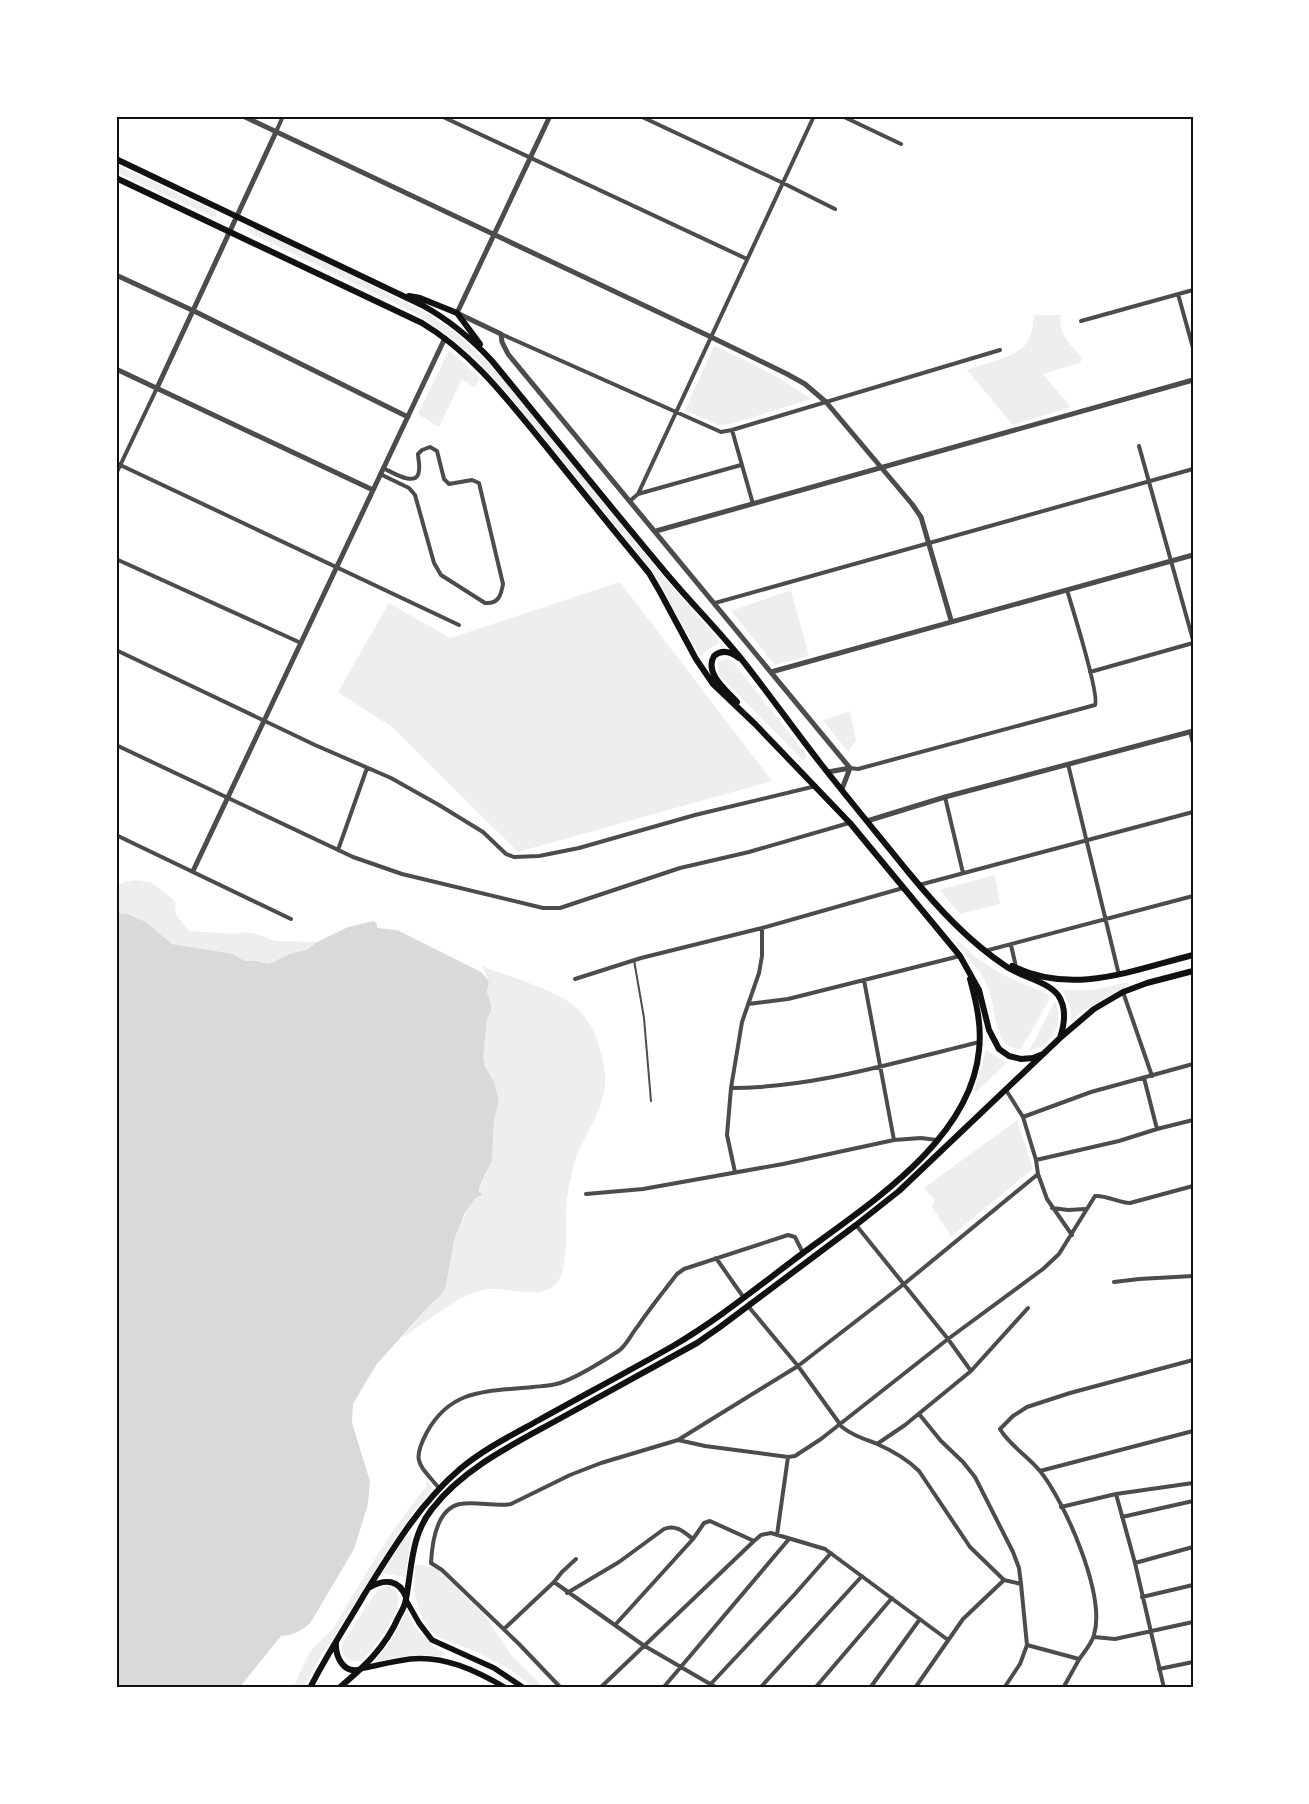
<svg xmlns="http://www.w3.org/2000/svg" width="1309" height="1804" font-family="'Open Sans',sans-serif">
  <style>
    .green { fill: #eee }
    .water { fill: #d9d9d9 }
    .lines { fill: none; stroke-linecap: round; stroke-linejoin: round }
    .service { stroke: #4c4c4c; stroke-width: 2 }
    .minor { stroke: #4c4c4c; stroke-width: 4 }
    .tertiary { stroke: #4c4c4c; stroke-width: 5 }
    .secondary { stroke: #111; stroke-width: 5.5 }
    .primary { stroke: #111; stroke-width: 6 }
    .neatline { fill: none; stroke: #111; stroke-width: 2 }
  </style>
  <rect width="100%" height="100%" fill="#fff"/>
  <path class="green" d="M116 164 216 212V218L116 172Z
    M254 226 428 314 454 331 482 357 512 389 663 576 720 642 710 648 700 657 654 573 507 393 478 361 448 336 423 318 401 306 250 233Z
    M1034 315H1061C1057 334 1072 345 1083 359L1079 363 1043 374 1071 407 1013 425 967 370C985 363 1011 359 1025 345 1032 337 1033 325 1034 315Z
    M714 346C748 361 781 377 811 399L731 424 718 425 685 410Z
    M449 350 480 378 475 388 462 379 439 427 418 414Z
    M620 582 772 781 518 852 392 727 338 692 389 603 450 638Z
    M791 590 809 656 775 665 731 611Z
    M728 659 733 662 807 756 803 760 721 677C717 671 716 665 722 660Z
    M850 711 856 740 848 752 823 720Z
    M995 875 1000 904 960 914 939 890Z
    M136 880 152 883 175 901 176 915 189 931 235 934 245 932 257 934 275 941 317 942 301 952 292 953 269 964 256 961H244L234 954 172 944 146 922 128 914 116 913V884Z
    M958 941 977 958 1003 975 1048 994 1049 1000 1021 1049C991 1050 997 1002 986 983 979 968 966 956 955 943Z
    M482 966C507 976 553 989 573 1005 587 1016 595 1032 600 1049 605 1064 607 1081 603 1097 598 1117 586 1134 578 1152 573 1165 570 1180 568 1193 563 1216 572 1269 555 1285 538 1301 504 1285 482 1290 458 1295 422 1325 401 1339L428 1307 442 1294 446 1286 454 1240 471 1202 475 1197H480V1188L492 1160 494 1120 499 1100 494 1082 485 1066 483 1058 487 1019 491 1011V1005L487 992 489 981Z
    M1128 982 1129 985 1086 1009 1071 1021V1008L1062 990H1093Z
    M1055 1001C1064 1023 1054 1045 1029 1051Z
    M986 1050 1007 1063 976 1092 974 1091Z
    M1017 1120 1033 1169 951 1236 932 1207 935 1200 924 1188Z
    M427 1479 432 1488 429 1493 412 1514 395 1539 318 1661 303 1688H293C299 1676 306 1656 314 1647 321 1639 330 1634 335 1625 364 1577 391 1529 426 1487Z
    M412 1535 405 1577 382 1573 405 1537Z
    M415 1565H423L437 1569 484 1614 511 1655 544 1688H534L511 1670 474 1651 436 1636 426 1625 419 1610 414 1592Z
    M386 1586C421 1592 373 1649 362 1661 346 1662 340 1658 343 1642L378 1589Z
    M407 1610C416 1631 427 1643 447 1654L441 1657C419 1653 399 1656 378 1662L376 1659 392 1639Z"/>
  <path class="water" d="M116 913 128 914 146 922 172 944 234 954 244 961H256L269 964 292 953 306 950 317 942 348 927 374 921 377 924V928L397 930 481 972 489 981 487 992 491 1005V1011L487 1019 483 1058 485 1066 494 1082 499 1100 494 1120 492 1160 480 1186 479 1191 482 1195 475 1198 465 1213 454 1240 446 1286 442 1294 428 1307 376 1365 353 1404 352 1423 370 1481 368 1504 354 1549 311 1622C302 1631 294 1635 281 1636L239 1688H116Z"/>
  <g class="lines">
    <path class="service" d="M634 960 644 1018 651 1101"/>
    <path class="minor" d="M441 116 747 259
      M640 116 783 183 835 209
      M842 116 901 144
      M276 132 283 116
      M1178 294 1193 348
      M1081 321 1193 290
      M501 334 721 432 732 430 1000 350
      M732 430 753 504
      M1139 446 1193 640
      M116 463 459 625
      M116 474 157 388
      M380 474 409 488 415 495 434 563 441 575 485 603C499 604 501 595 503 584L479 483 472 480 449 484 444 479 437 451 430 447 422 450 418 454C418 459 420 464 419 470 418 489 392 472 383 468
      M638 494 741 465
      M631 500 638 494 814 116
      M116 559 301 643
      M715 603 1193 469
      M116 650 315 745 391 778 439 805 483 832 506 854 514 857 539 856 579 848 695 815 816 786
      M1090 672 1193 643
      M1190 732 1193 743
      M116 745 353 857 402 874 543 908H560L680 868 749 852 849 823
      M1068 764 1119 975
      M850 768 858 769 1095 705C1100 695 1072 607 1067 590
      M945 797 963 873
      M116 835 291 919
      M338 850 367 768
      M919 885 1193 812
      M1011 945 1016 967
      M985 951 1193 896
      M575 979 641 958 762 928 903 888
      M864 980 894 1140
      M1123 992 1152 1076
      M748 1004 788 999 960 956
      M1144 1078 1157 1129
      M731 1088C815 1088 899 1061 980 1042
      M1006 1090 1023 1117 1036 1160 1038 1174 1047 1199 1072 1235
      M1023 1117 1091 1092 1193 1064
      M1036 1160 1119 1141 1157 1129 1193 1120
      M735 1172 727 1135 731 1088 742 1022 759 973 762 956V928
      M586 1194 643 1189 783 1164 894 1140 921 1138 937 1140
      M1052 1208 1068 1210 1085 1209
      M856 1225 948 1339 971 1371
      M716 1258 744 1298
      M1114 1282 1139 1279 1193 1276
      M748 1306 798 1366 842 1427C852 1435 863 1439 875 1443 891 1450 907 1459 919 1471L970 1547 1004 1580 1021 1584 1027 1645 1020 1664 1004 1688
      M919 1414 941 1441 963 1462 975 1477 1013 1552 1019 1568 1021 1584
      M678 1440 798 1366 904 1284 1038 1174
      M877 1444 905 1425 971 1371 1028 1308
      M1040 1471 1193 1431
      M439 1488C419 1464 411 1462 427 1432 452 1387 489 1392 533 1387 542 1386 551 1386 560 1383 578 1377 600 1363 617 1352 626 1347 631 1334 638 1326 650 1308 664 1291 677 1274L684 1269 788 1235 795 1237 803 1253
      M1116 1494 1135 1563 1164 1688
      M1061 1507 1116 1494 1193 1483
      M1122 1517 1193 1501
      M777 1535 788 1457
      M1135 1563 1193 1547
      M554 1582 643 1645 717 1688
      M567 1593 619 1562 664 1529C676 1524 684 1532 693 1539
      M1142 1597 1193 1585
      M615 1625 693 1539 704 1523 710 1521 754 1541 761 1535 771 1533 825 1549 948 1640
      M504 1629 554 1582 562 1572 576 1559
      M1094 1637 1115 1639 1193 1622
      M1027 1645 1079 1659
      M1159 1669 1193 1662
      M561 1688 519 1644 442 1570 431 1563C432 1544 436 1509 460 1504 477 1501 494 1507 511 1504L570 1475 601 1463 678 1440 705 1446 788 1457 795 1456 821 1439 948 1339 1043 1269 1059 1254 1095 1196C1107 1195 1118 1203 1130 1203L1193 1186
      M600 1688 754 1541
      M663 1688 789 1539
      M707 1688 794 1595 831 1553
      M760 1688 862 1576
      M815 1688 892 1598
      M870 1688 920 1619
      M915 1688 963 1619 1004 1580
      M1063 1688C1069 1678 1074 1668 1080 1658 1085 1651 1092 1643 1094 1635 1106 1595 1065 1502 1040 1471 1028 1456 1009 1445 1000 1429L1013 1416 1027 1407 1070 1393 1193 1360"/>
    <path class="tertiary" d="M243 116 711 337 787 374 805 384 826 402 912 504 921 517 951 620
      M550 116 457 313 501 334 502 342 508 354 850 768
      M116 275 194 311 408 417
      M116 369 373 490
      M157 388 276 132
      M656 531 1193 380
      M771 672 1193 555
      M828 772 850 768
      M842 789 850 768
      M867 821 945 797 1193 731
      M193 871 445 338"/>
    <path class="secondary" d="M406 1600 419 1623 432 1640 494 1668 524 1688
      M364 1668C379 1665 394 1661 410 1659 444 1655 477 1671 506 1688"/>
    <path class="primary" d="M116 159 422 305C449 320 471 338 492 361 548 429 604 499 661 567 686 598 714 625 739 656 767 691 793 728 821 764 850 801 880 837 909 873 938 908 969 942 1007 967 1022 977 1047 981 1058 995 1067 1008 1065 1023 1060 1038
      M116 178 422 323C474 354 510 403 548 449 581 490 615 532 649 573L660 592 696 659 713 684 755 724 850 823 960 956 979 990 989 1030 999 1049 1009 1056 1021 1059 1033 1058 1043 1054
      M409 296 420 298 457 313 480 344
      M737 702C726 690 704 673 714 656 722 649 731 652 739 658
      M1012 966C1073 996 1133 970 1193 955
      M370 1587C385 1579 399 1579 406 1597
      M336 1642C335 1657 344 1675 361 1669
      M310 1688C326 1656 346 1626 364 1595 392 1550 419 1504 460 1469 484 1449 512 1435 539 1420 584 1395 629 1371 673 1346 719 1319 760 1285 803 1253 869 1204 971 1140 979 1050 982 1026 976 1001 970 979
      M339 1688C365 1666 385 1648 399 1616 402 1611 405 1605 406 1599 412 1567 411 1535 432 1509 464 1467 516 1443 561 1418 607 1393 652 1368 697 1343L720 1327 856 1225 899 1191 1060 1038 1094 1009 1123 992 1147 983 1193 971"/>
  </g>
  <rect width="1309" height="1804" fill="none" stroke="#ffffff" stroke-width="235"/>
  <rect x="118" y="118" width="1074" height="1568" class="neatline"/>
</svg>
